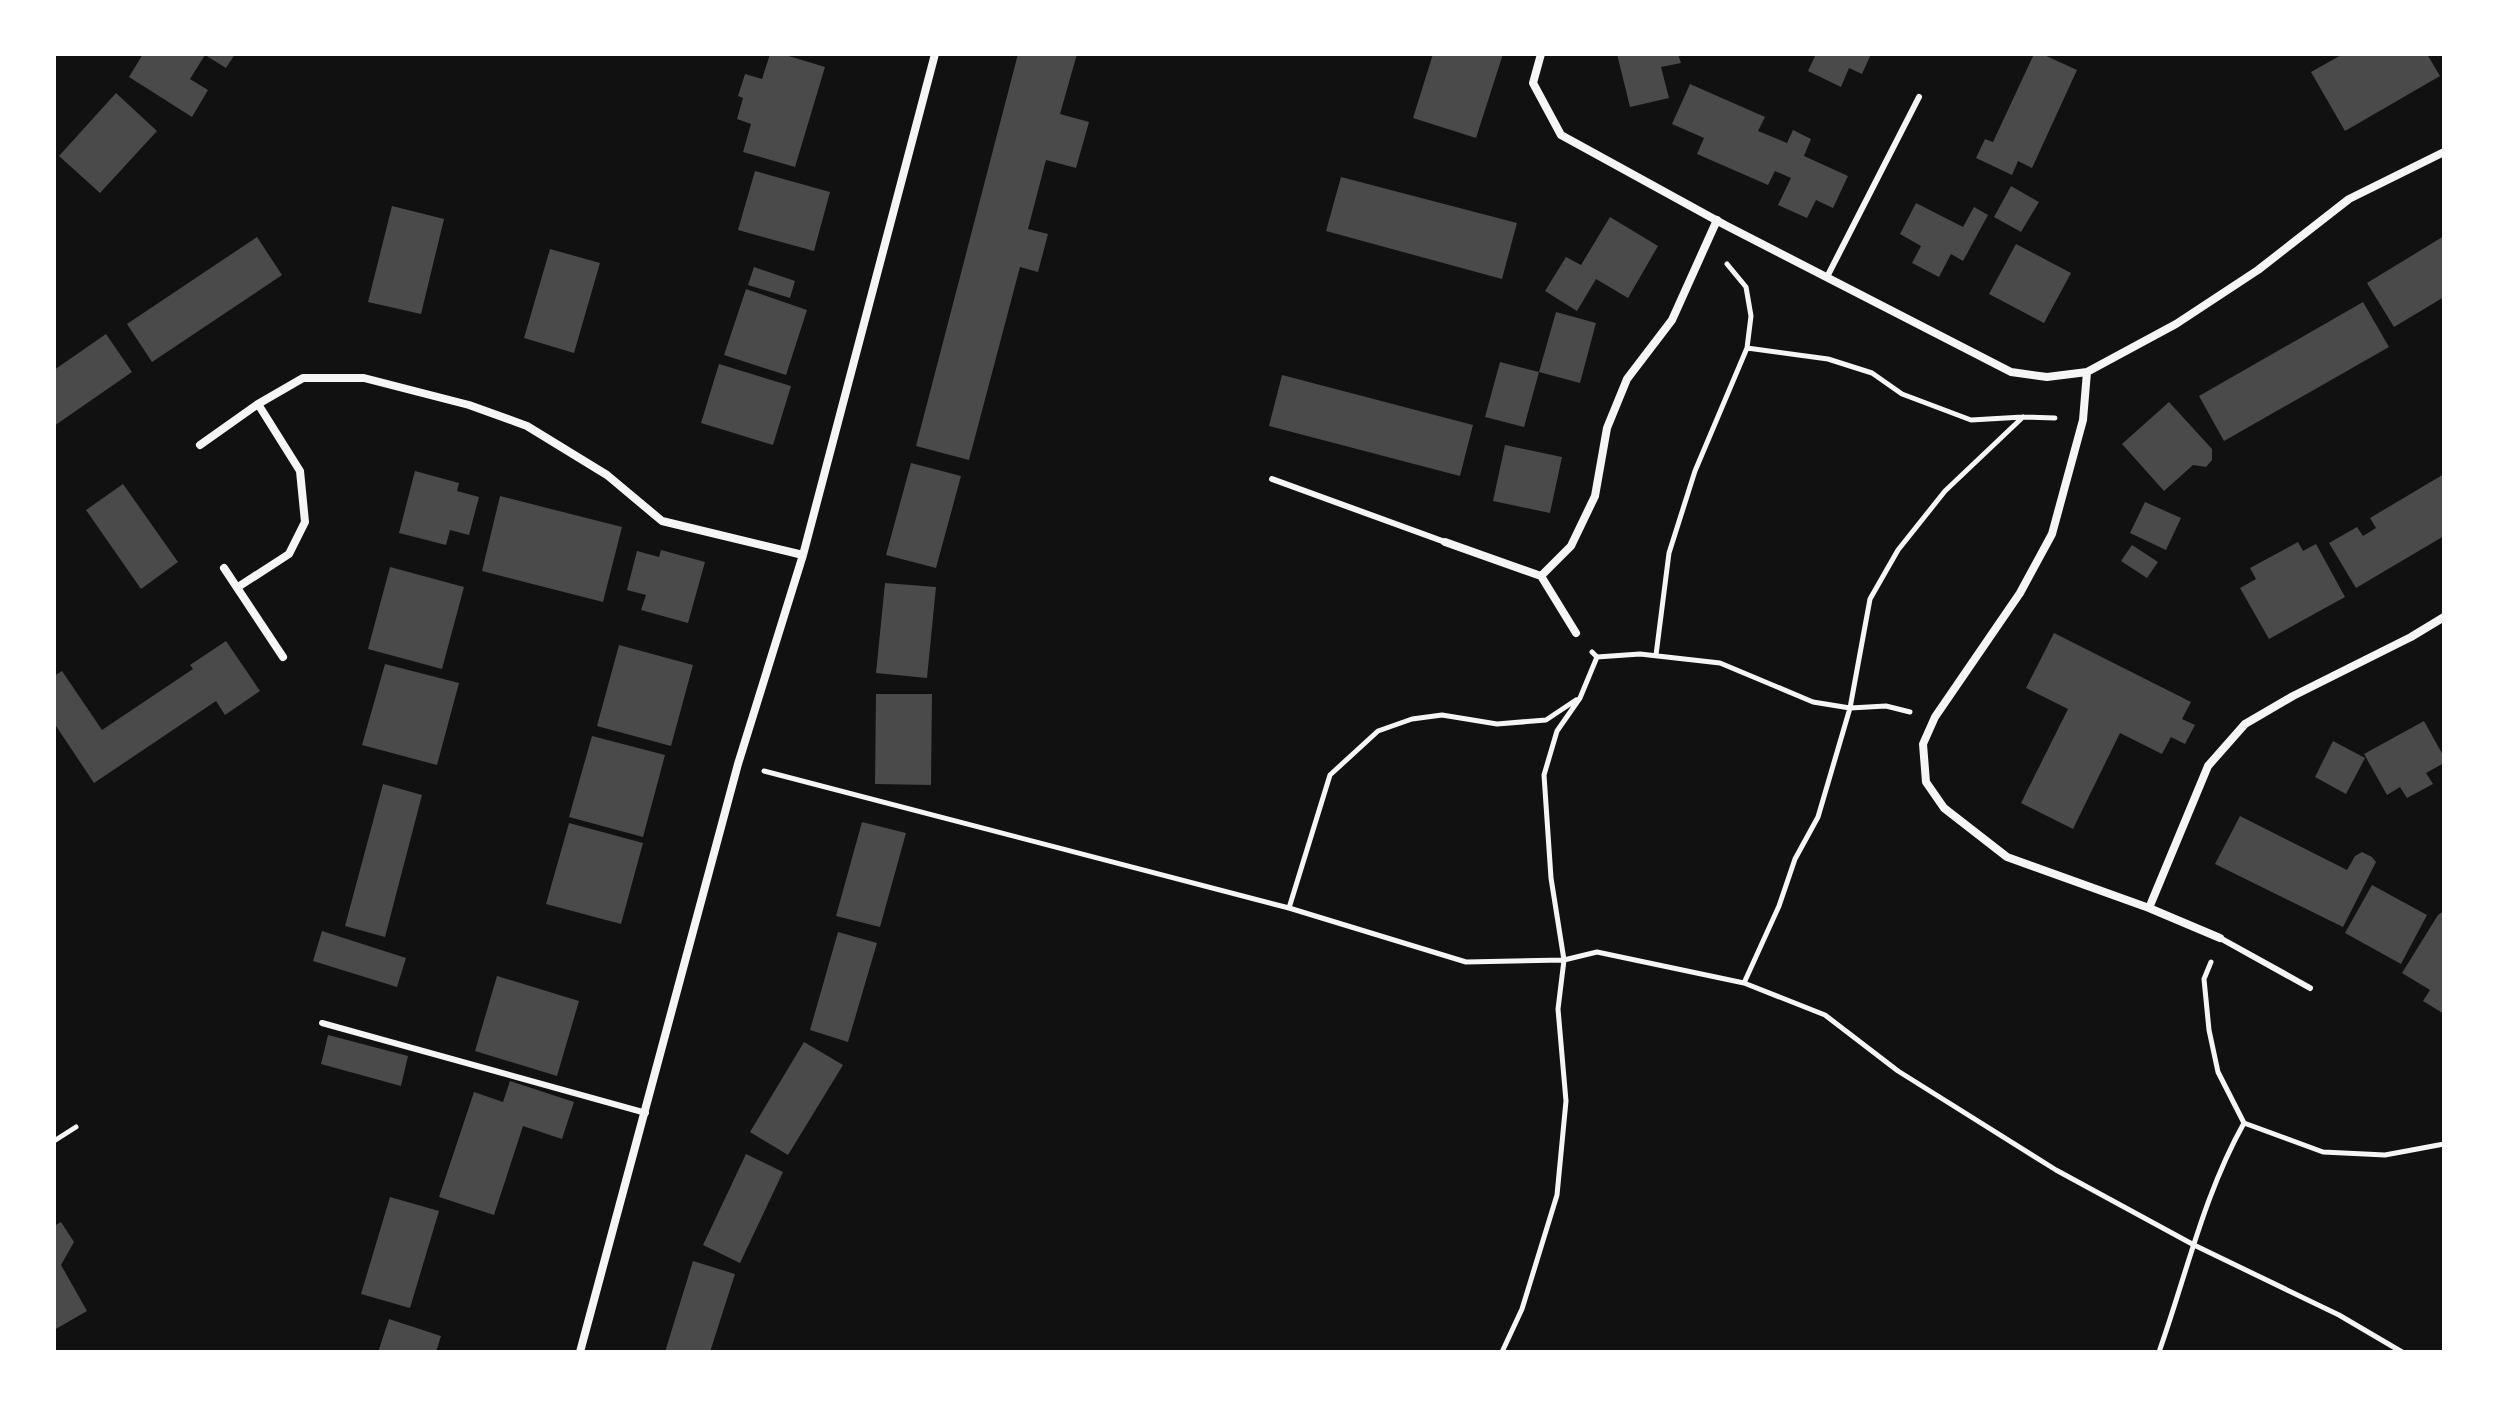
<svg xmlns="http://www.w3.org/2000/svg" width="2498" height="1406" font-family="'PT Sans',sans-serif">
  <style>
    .building { fill: #4a4a4a }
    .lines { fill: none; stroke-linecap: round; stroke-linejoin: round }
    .path { stroke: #f5f5f5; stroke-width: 5 }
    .service { stroke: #f5f5f5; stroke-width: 6 }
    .minor { stroke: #f5f5f5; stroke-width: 8 }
  </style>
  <rect width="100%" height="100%" fill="#111"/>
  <path class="building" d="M143 54H235L226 68 205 55 190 79 208 90 192 117 129 77Z
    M770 54H782L825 67 795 167 743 152 751 124 737 119 743 98 738 96 745 74 762 79Z
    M1018 54H1077L1060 114 1089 122 1076 168 1046 160 1028 229 1048 234 1038 272 1020 267 969 460 916 446Z
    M1433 54H1503L1476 138 1413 118Z
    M1617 54H1678L1681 63 1661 67 1669 98 1630 107Z
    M1816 54H1871L1862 74 1849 68 1841 87 1808 71Z
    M2034 54H2042L2077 70 2032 168 2018 161 2012 175 1976 158 1985 139 1993 142Z
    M2343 54H2427L2440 76 2345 131 2311 72Z
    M1690 84 1765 117 1758 131 1787 143 1793 130 1811 139 1804 156 1848 176 1833 208 1816 200 1807 218 1778 205 1791 178 1775 171 1768 185 1697 154 1704 138 1672 124Z
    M116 93 157 131 100 193 59 156Z
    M755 171 830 192 814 251 738 230Z
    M1341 177 1517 223 1502 279 1326 231Z
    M2011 186 2039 202 2021 232 1994 217Z
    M1916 203 1963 227 1974 207 1988 215 1963 261 1951 254 1939 277 1912 263 1921 246 1900 234Z
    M392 206 444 219 421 314 368 302Z
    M1610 217 1658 246 1628 298 1596 279 1577 311 1545 291 1566 257 1581 265Z
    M2444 236V297L2394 327 2367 283Z
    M257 237 282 275 152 362 127 324Z
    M2016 244 2071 273 2044 323 1989 294Z
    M550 249 600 263 574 353 524 338Z
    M754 267 795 281 790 298 748 285Z
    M746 289 807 310 786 375 724 355Z
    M2363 302 2389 347 2224 441 2199 396Z
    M1556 312 1596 323 1580 383 1539 372Z
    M106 334 132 372 54 426V370Z
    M1500 362 1539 372 1524 427 1485 417Z
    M719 364 791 386 773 445 701 423Z
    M1282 375 1473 425 1460 476 1269 426Z
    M2169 402 2212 449V460L2206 467 2193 465 2164 491 2122 444Z
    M1505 445 1562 457 1550 513 1493 501Z
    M911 463 961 476 936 568 886 555Z
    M415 471 459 483 457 491 479 497 469 535 450 530 446 545 399 533Z
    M2444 474V536L2356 588 2329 543 2357 527 2363 536 2376 528 2370 518Z
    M123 484 178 562 141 589 86 510Z
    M500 496 622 527 603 602 482 571Z
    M2145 502 2181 518 2166 550 2130 533Z
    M2298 542 2303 551 2316 544 2345 597 2269 639 2240 588 2256 579 2250 568Z
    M2132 545 2158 562 2147 578 2121 561Z
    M661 550 705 562 688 623 641 610 646 595 627 590 637 551 659 557Z
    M390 567 464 587 442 669 368 649Z
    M885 583 936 587 927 678 876 673Z
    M2054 633 2191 702 2182 719 2195 725 2185 744 2171 737 2162 754 2120 733 2073 829 2021 803 2068 709 2026 688Z
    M226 641 260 691 225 715 216 701 94 783 54 723V676L62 671 102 730 193 669 190 665Z
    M619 645 693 665 671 746 597 726Z
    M385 664 459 683 437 765 362 745Z
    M876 694H932L931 785 875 784Z
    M2424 721 2444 757V763L2426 773 2433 784 2407 798 2400 787 2387 795 2364 754Z
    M592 736 665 755 643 837 569 817Z
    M2333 741 2365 758 2346 794 2315 777Z
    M383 784 422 795 385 937 345 926Z
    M2240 816 2347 870 2355 856 2362 852 2372 857 2376 862 2343 927 2215 864Z
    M862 822 906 833 880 927 836 916Z
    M569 823 643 843 621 924 546 904Z
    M2372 885 2427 915 2401 964 2345 933Z
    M2444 911V1014L2423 1001 2430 990 2402 973 2438 915Z
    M322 931 406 958 397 987 313 961Z
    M838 932 877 943 848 1042 810 1030Z
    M497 976 579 1001 557 1076 475 1051Z
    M328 1035 408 1056 401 1086 321 1064Z
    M804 1042 843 1065 788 1155 750 1132Z
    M510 1081 574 1102 562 1139 523 1126 494 1215 439 1197 474 1092 503 1102Z
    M746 1154 783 1172 740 1263 703 1245Z
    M390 1197 439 1211 410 1308 361 1294Z
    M61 1222 74 1242 61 1265 87 1311 54 1330V1226Z
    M693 1261 735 1274 710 1352H665Z
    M389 1319 441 1336 436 1352H378Z"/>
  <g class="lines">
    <path class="path" d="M1747 348 1828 359 1872 373 1902 394 1971 420 2023 417 2055 418
      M1656 655 1669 553 1695 471 1747 348 1751 316 1746 287 1727 264
      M1597 657 1640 654 1720 663 1813 702 1850 708 1886 706 1910 712
      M764 771 1289 908 1466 962 1564 960 1597 952 1744 983 1825 1015 1898 1071 2056 1170 2194 1245 2339 1315 2402 1352
      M1289 908 1330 775 1378 731 1412 719 1442 715 1497 724 1546 720 1576 700
      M1744 983 1779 906 1795 859 1818 817 1850 708 1870 599 1898 550 1945 491 2023 417
      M2244 1123 2323 1152 2385 1155 2444 1144
      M54 1141 76 1127
      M1502 1352 1522 1309 1557 1195 1566 1101 1558 1009 1564 960 1551 878 1544 775 1557 731 1580 698 1597 657 1592 652
      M2159 1352C2186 1276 2204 1194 2244 1123L2218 1072 2209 1030 2204 979 2211 962"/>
    <path class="service" d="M1827 277 1919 97
      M1272 479 1445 542
      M2220 938 2310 988
      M322 1023 646 1113"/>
    <path class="minor" d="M1541 54 1533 83 1561 135 1725 225 2011 372 2047 377 2087 372 2176 324 2258 270 2349 199 2444 152
      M2087 372 2083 420 2052 534 2020 593 1935 717 1923 744 1926 782 1944 808 2007 857 2149 908 2220 938
      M200 445 258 404 303 378H364L469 405 527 426 607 475 662 521 803 555
      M1445 542 1541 576 1576 633
      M224 568 283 657
      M1541 576 1571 546 1595 496 1607 428 1627 379 1672 320 1717 220
      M238 587 289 554 305 522 300 471 258 404
      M2149 908 2208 766 2245 724 2293 696 2411 637 2444 617
      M580 1352 738 764 803 555 935 54"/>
  </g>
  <rect width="2498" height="1406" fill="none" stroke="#ffffff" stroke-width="112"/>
</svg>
